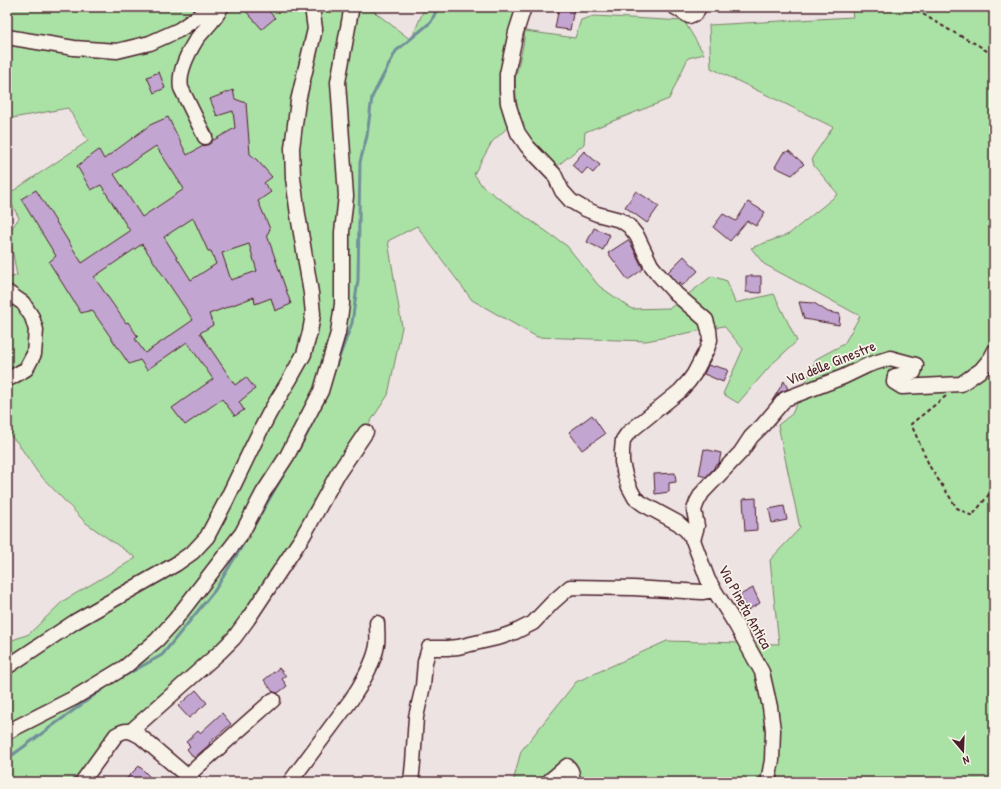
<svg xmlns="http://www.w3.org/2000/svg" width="1001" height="789" font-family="'Patrick Hand',sans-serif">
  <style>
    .green { fill: #aae2a5; stroke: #7a8068 }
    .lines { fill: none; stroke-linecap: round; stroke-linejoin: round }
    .stream { stroke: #709099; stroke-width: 3 }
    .building { fill: #c3a5d1; stroke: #4a1f2b; fill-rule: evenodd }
    .minor-casing { stroke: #4a1f2b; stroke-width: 17 }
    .path { stroke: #4a1f2b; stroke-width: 2; stroke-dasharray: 4 3; stroke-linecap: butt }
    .minor { stroke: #f7f3e8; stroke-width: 14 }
    .labels { text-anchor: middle; stroke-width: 3.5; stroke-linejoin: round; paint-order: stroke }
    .street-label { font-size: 15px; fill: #4a1f2b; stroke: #f7f3e8 }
  </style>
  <rect width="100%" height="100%" fill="#ede3e3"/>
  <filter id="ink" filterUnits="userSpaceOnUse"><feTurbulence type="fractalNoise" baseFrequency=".025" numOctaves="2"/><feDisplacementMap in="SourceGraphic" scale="8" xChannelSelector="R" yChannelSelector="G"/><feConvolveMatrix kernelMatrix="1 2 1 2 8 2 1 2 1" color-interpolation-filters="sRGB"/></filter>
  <g filter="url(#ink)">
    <path class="green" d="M7 7H368L411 40 425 7H521L503 90 507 128 492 142 474 174 483 187 567 246 599 286 632 309 670 308 712 276 727 281 735 303 774 294 797 341 772 364 738 403 723 394 743 349 724 326 646 341 537 337 472 300 417 226 388 241 402 327 388 395 298 531 233 627 207 656 77 782H7V638L10 641 29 634 63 601 136 558 86 523 38 473 17 442 7 433V278L17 276 9 232 19 218 7 195 88 141 68 108 7 119Z
      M851 7H994V782H513L521 751 576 682 667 641 779 644 770 560 800 528 778 425 792 414 816 359 844 344 860 316 764 264 751 248 789 234 838 194 814 166 812 158 833 127 711 68 709 25 853 17Z
      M594 16 684 21 704 54 688 58 669 99 585 132 584 144 556 167 532 146 522 129 517 110 515 79 523 46 525 31 575 38 581 20Z"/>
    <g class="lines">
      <path class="stream" d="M333 374 352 323 358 280 360 162 367 136 372 97 396 51 431 22 438 7
        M296 454 307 434 313 421
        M252 529 289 465
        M126 675 162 655 215 590 247 538
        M7 759 104 688"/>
    </g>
    <path class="building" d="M242 7H265L275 18 262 29Z
      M559 7 574 8 570 30 555 28Z
      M159 72 165 88 154 93 147 77Z
      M233 90 235 99 246 103 250 154 257 160 272 177 264 183 271 192 258 201 270 229 267 235 291 304 275 311 271 298 255 304 254 297 209 314 213 325 200 333 235 385 246 377 255 389 239 402 244 410 235 416 222 399 185 425 172 408 213 379 187 342 147 370 140 360 129 364 92 310 81 313 49 262 56 256 21 199 36 190 82 263 130 231 101 185 91 190 77 166 99 150 104 159 150 125 168 117 187 155 205 145 209 144 212 141 235 128 233 111 217 116 210 99ZM156 146 184 189 142 217 114 174ZM193 218 208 251H211L216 264 191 280 164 237ZM142 244 193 320 145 353 135 339 138 337 128 322 126 323 94 277ZM249 244 257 271 231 280 222 253Z
      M584 151 600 165 593 173 587 168 582 174 572 165Z
      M789 151 804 164 792 175 775 167 783 153Z
      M636 191 659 206 647 223 625 207Z
      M748 202 765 212 756 226 747 221 730 241 713 227 723 214 736 221Z
      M594 228 610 235 603 250 587 242Z
      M628 240 632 246 643 269 628 280 608 253Z
      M684 256 698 271 682 286 668 272Z
      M746 276H761V293L746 292Z
      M799 302 814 303 828 312 840 314 839 325 804 319Z
      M708 365 714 367 715 366 728 370 723 382 704 374Z
      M784 381 788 389 779 393 772 401Z
      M592 415 605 434 582 450 569 432Z
      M704 449 721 453 719 463 717 465H715L714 468 706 477 699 475Z
      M675 473 676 482 669 483V492L655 494 654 474Z
      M756 498 757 530 745 531 743 499Z
      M784 506 787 520 772 523 769 509Z
      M753 588 760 603 746 611 740 595Z
      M279 668 286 676 282 679 287 686 278 693 273 692 264 680Z
      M196 690 207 703 189 718 178 706Z
      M222 713 231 724 209 743 210 744 194 758 187 749 190 746 186 742 198 731 200 733Z
      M139 766 155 782H123Z"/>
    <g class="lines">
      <defs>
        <path id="minor" d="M524 7 516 32 507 74V90L508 103 513 119 518 133 527 146 554 174 562 191 571 201 583 208 597 214 620 220 629 226 637 236 651 265 658 274 676 294 706 320 709 330 710 340 707 349 694 374 689 381 680 391 628 433 623 440 622 451V462L625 475 629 487 635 498 643 504 678 523 687 531 693 540 708 580 736 625 762 672 770 707 773 730 772 760 768 782
          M675 7 689 16 696 13 699 7
          M7 37 74 48 117 51 150 43 179 30 212 7
          M205 137 181 88C178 72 188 53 196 40 204 29 216 20 221 7
          M7 292 23 303 32 317 36 330 34 354 26 369 12 377 7 379
          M693 540 697 526 694 510 697 502 702 493 741 452 751 437 763 425 785 399 843 377 868 365 890 358 916 365 914 372 895 376 894 382 902 387 961 384 981 370 991 358 994 352
          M7 667 76 621 176 564 193 552 207 537 226 501 257 437 270 412 290 379 304 354 310 332 313 314 311 293 298 215 293 178 292 148 298 101 315 29 312 7
          M131 731 220 652 234 638 248 619 303 536 337 475 366 432
          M7 732 74 698 125 667 157 640 175 620 242 533 263 493 287 456 321 391 338 333 342 304V232L346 196 338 82 351 11 349 7
          M187 776 273 700
          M82 782 116 735C126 729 129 730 140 736L194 782
          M290 782 351 700C360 687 375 661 377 645 378 638 377 630 377 623
          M411 782 413 763 416 717 423 686 425 662 429 648H447L458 647 501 637 515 632 533 623 553 602 570 587 633 588 702 592 714 590
          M548 782 567 766C572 770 573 776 572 782"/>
      </defs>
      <use href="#minor" class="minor-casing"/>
      <path class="path" d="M911 7 951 31 978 45 994 56
        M946 396 911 424 930 467 957 508 972 516 994 488"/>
      <use href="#minor" class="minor"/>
    </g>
  </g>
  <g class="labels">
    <g class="street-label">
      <text transform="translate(831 363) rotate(-22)" y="5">Via delle Ginestre</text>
      <text transform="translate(745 607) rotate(61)" y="5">Via Pineta Antica</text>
    </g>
  </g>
  <rect width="1001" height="789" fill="none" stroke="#f7f3e8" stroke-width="24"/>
  <rect x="12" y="12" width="977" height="765" fill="none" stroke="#4a1f2b" stroke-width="1.5" filter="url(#ink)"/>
  <g transform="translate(963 751) rotate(161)" stroke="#f7f3e8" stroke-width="3" paint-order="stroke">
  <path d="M0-3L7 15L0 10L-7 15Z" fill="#4a1f2b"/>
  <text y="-6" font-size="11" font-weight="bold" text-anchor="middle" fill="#4a1f2b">N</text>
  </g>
</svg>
